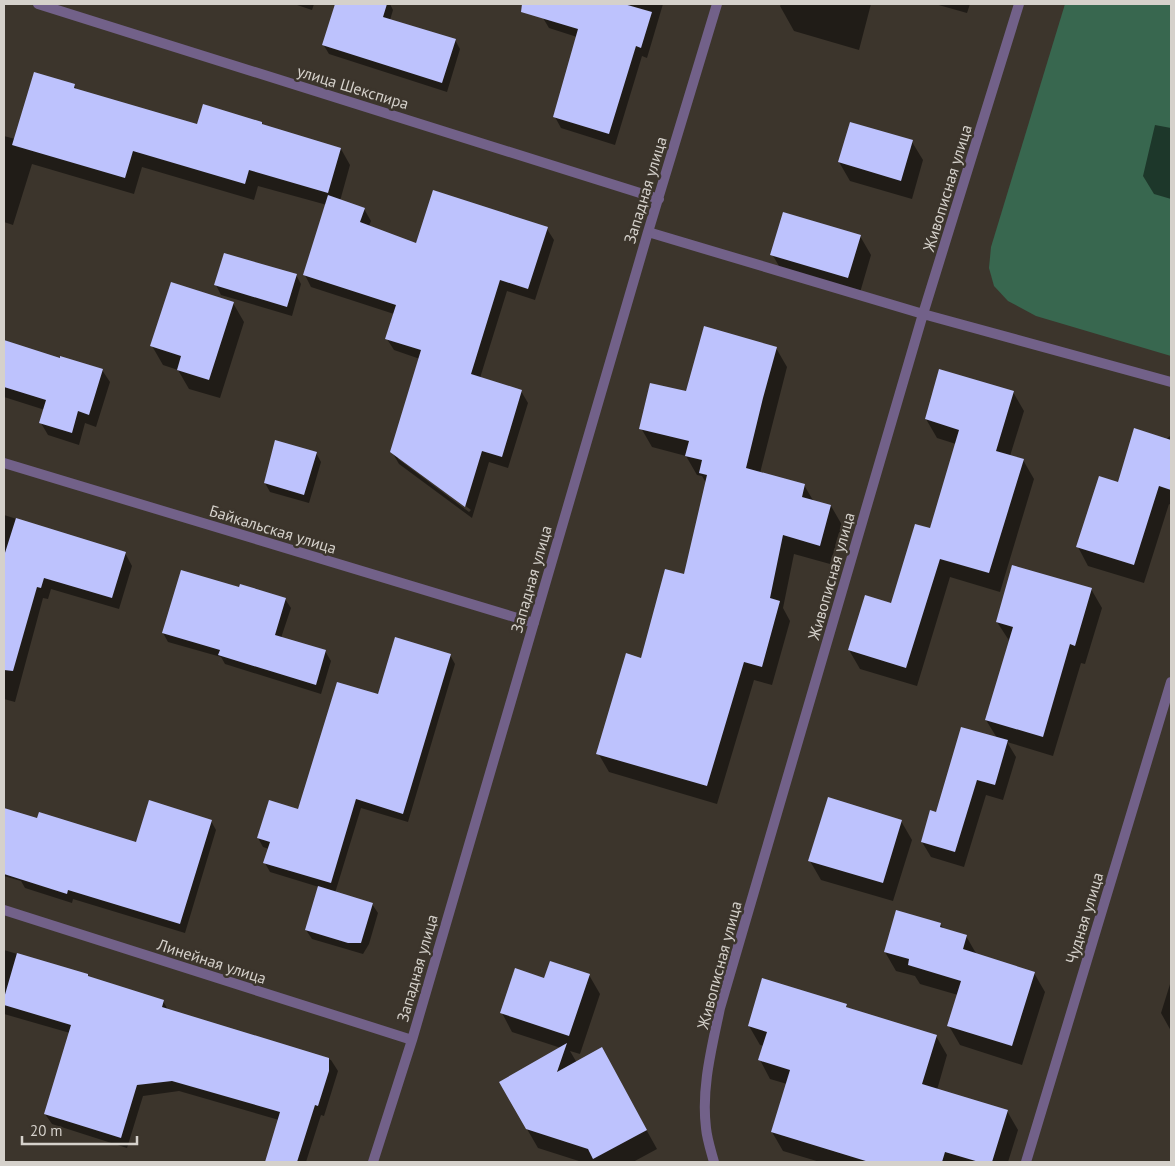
<svg xmlns="http://www.w3.org/2000/svg" width="1175" height="1166" font-family="'PT Sans',sans-serif">
  <style>
    .green { fill: #38674f }
    .shadow { fill: #0007; fill-rule: evenodd }
    .building { fill: #bdc2fd }
    .lines { fill: none; stroke-linecap: round; stroke-linejoin: round }
    .street { stroke: #726189; stroke-width: 10 }
    .labels { text-anchor: middle; stroke-width: 5; stroke-linejoin: round; paint-order: stroke }
    .street-label { font-size: 16px; fill: #d5d1cb; stroke: #3c352c }
  </style>
  <rect width="100%" height="100%" fill="#3c352c"/>
  <path class="green" d="M1065 4H1171V356L1036 316 1008 301 994 286 989 268 991 247Z"/>
  <path class="shadow" d="M294 4H314L312 10Z
    M336 4H390L393 10 390 20 455 40 460 49 447 92 329 54 323 44Z
    M547 4H663L647 58 642 56 615 145 561 128 555 117 577 37 549 28 543 18Z
    M781 4H871L859 50 794 31 780 6Z
    M935 4H970L967 13Z
    M74 85 77 90 198 126 262 123 264 126 341 149 350 165 340 201 364 209 371 221 369 226 417 245 547 229 554 240 535 300 507 291 480 378 521 391 528 403 508 468 489 462 472 518 399 464 392 452 420 359 394 350 387 339 394 314 311 287 305 275 327 205 258 186 254 200 142 167 134 194 32 164 13 225 4 222V136L15 139ZM398 456 471 510 469 512 398 459Z
    M1155 125 1171 128V199L1154 194 1143 176Z
    M912 142 923 160 912 199 850 181 839 162Z
    M860 236 871 255 859 296 783 273 772 254Z
    M296 275 301 284 292 316 221 295 216 285Z
    M233 303 244 322 220 398 189 389 178 370 163 365 152 346Z
    M4 342 60 360 102 370 110 382 96 427 85 423 79 445 48 435 41 423 45 410 4 397Z
    M776 348 787 367 760 473 804 485 814 502 831 506 842 525 830 564 794 554 783 608 790 621 772 685 754 680 717 804 609 772 598 753 642 659 685 576 706 483 702 476 697 475 686 456 652 447 641 428 687 393Z
    M1013 392 1024 411 1010 456 1023 460 1034 479 1000 592 950 577 917 686 860 669 849 650 891 604 930 530 956 444 937 438 926 419Z
    M1171 435V505L1169 504 1144 583 1088 566 1078 547 1118 484Z
    M316 453 321 462 309 503 270 492 265 483Z
    M4 515 125 553 132 566 119 609 51 589 48 599 43 598 15 702 4 699Z
    M1091 589 1102 608 1085 664 1081 663 1053 756 1007 742 1016 757 1003 800 986 795 964 867 931 857 922 842 937 814 997 738 986 720 1010 642 997 622Z
    M285 599 291 608 281 638 325 651 331 661 321 694 225 664 221 657 168 642 163 633Z
    M450 655 455 664 408 822 361 808 335 893 372 904 378 913 369 944 363 954 312 939 306 930 319 887 270 872 265 863 269 849 263 847 258 838 299 810 378 696Z
    M4 809 38 820 137 844 211 821 216 830 185 933 73 899 72 903 25 888 21 881 4 876Z
    M901 821 912 840 893 901 821 880 810 861Z
    M940 924 944 929 966 936 977 955 1034 973 1045 992 1022 1065 960 1045 949 1026 958 995 920 984 915 976 896 971 885 952Z
    M4 950 87 975 89 978 163 1001 168 1010 331 1060 338 1071 324 1116 321 1115 306 1162H266L279 1120 179 1091 143 1096 127 1148 52 1124 45 1114 70 1033 4 1014Z
    M589 975 600 994 580 1054 570 1051 577 1063 612 1068 657 1149 633 1162H582L538 1148 527 1129 561 1048 512 1032 502 1013 545 979Z
    M1171 981V1031L1161 1013Z
    M846 1005 848 1009 936 1036 947 1055 937 1090 1007 1111 1018 1130 1008 1162H820L783 1151 772 1132 787 1084 770 1079 760 1060 764 1046 760 1045 749 1026Z"/>
  <path class="building" d="M335 4H387L383 17 456 39 442 83 322 45Z
    M522 4H624L652 12 641 48 636 46 609 134 553 117 578 29 521 12Z
    M34 72 75 84 74 88 197 124 203 104 262 122V124L341 148 328 193 249 170 245 184 133 151 125 178 12 145Z
    M850 122 913 140 901 181 838 162Z
    M433 190 548 227 528 289 500 280 471 374 522 390 502 457 482 451 465 507 390 452 421 350 385 339 396 305 303 275 328 195 365 208 360 222 416 243Z
    M783 212 861 235 848 278 770 255Z
    M224 253 297 274 287 307 214 285Z
    M171 282 234 302 209 380 177 370 181 356 150 346Z
    M704 326 777 347 763 398 746 468 805 484 802 497 831 505 820 546 783 535 770 598 780 601 762 667 744 662 707 786 596 754 626 653 641 658 665 569 684 574 707 475 699 473 702 460 685 456 689 441 639 429 650 383 686 391Z
    M4 340 60 358V356L103 369 89 415 78 411 72 433 39 423 46 400 4 387Z
    M939 369 1014 391 996 451 1024 459 989 573 940 559 906 668 848 650 865 595 891 603 915 524 930 528 959 430 925 419Z
    M1134 428 1171 440V490L1159 486 1134 565 1076 547 1099 476 1118 482Z
    M275 440 317 452 304 495 264 483Z
    M16 518 126 552 112 598 44 578 41 588 37 587 13 671 4 670V556Z
    M1012 565 1092 588 1075 646 1070 644 1043 737 985 720 1013 627 996 622Z
    M181 570 239 587 240 584 286 598 275 635 326 650 316 685 218 655 220 650 162 633Z
    M395 637 451 654 403 814 356 799 331 883 263 863 270 842 257 838 269 800 298 809 337 682 378 694Z
    M961 727 1008 740 995 785 977 780 955 852 921 842 930 810 936 812Z
    M828 797 902 820 883 883 808 861Z
    M149 800 212 820 180 924 68 890 67 894 4 874V808L37 818 39 812 136 842Z
    M318 886 373 903 361 943H348L305 930Z
    M896 910 941 923 940 927 967 935 963 949 1035 972 1012 1046 947 1026 961 981 908 965 909 959 884 952Z
    M17 953 88 974V976L164 1000 162 1007 329 1058V1071L318 1106 315 1105 297 1162H265L280 1112 172 1081 137 1085 121 1138 44 1114 71 1025 4 1005V998Z
    M550 961 590 974 569 1036 500 1013 515 968 544 978Z
    M762 978 847 1004 846 1007 937 1035 922 1084 1008 1110 992 1162H979L945 1152 942 1162H869L771 1132 790 1070 758 1060 767 1032 748 1026Z
    M567 1043 557 1072 602 1047 647 1130 593 1159 588 1149 526 1129 499 1082Z"/>
  <g class="lines">
    <path class="street" d="M38 4 659 199
      M648 232 923 314 1171 382
      M4 463 534 623
      M4 910 412 1040
      M373 1162 412 1040 648 232 717 4
      M714 1162C711 1151 707 1139 706 1128 701 1088 712 1047 720 1008L923 314 1019 4
      M1026 1162 1171 682"/>
  </g>
  <g class="labels">
    <g class="street-label">
      <text transform="translate(353 87) rotate(17)" y="6">улица Шекспира</text>
      <text transform="translate(947 188) rotate(-73)" y="6">Живописная улица</text>
      <text transform="translate(645 190) rotate(-73)" y="6">Западная улица</text>
      <text transform="translate(273 529) rotate(17)" y="6">Байкальская улица</text>
      <text transform="translate(831 576) rotate(-74)" y="6">Живописная улица</text>
      <text transform="translate(531 579) rotate(-74)" y="6">Западная улица</text>
      <text transform="translate(1084 918) rotate(-73)" y="6">Чудная улица</text>
      <text transform="translate(212 961) rotate(18)" y="6">Линейная улица</text>
      <text transform="translate(719 965) rotate(-75)" y="6">Живописная улица</text>
      <text transform="translate(417 968) rotate(-74)" y="6">Западная улица</text>
    </g>
  </g>
  <rect width="1175" height="1166" fill="none" stroke="#d5d1cb" stroke-width="10"/>
  <path d="M22 1136v8h115v-8" fill="none" stroke="#d5d1cb" stroke-width="2.5"/>
  <text x="30" y="1136" font-size="15" fill="#d5d1cb" stroke="#3c352c" stroke-width="4" paint-order="stroke">20 m</text>
</svg>
